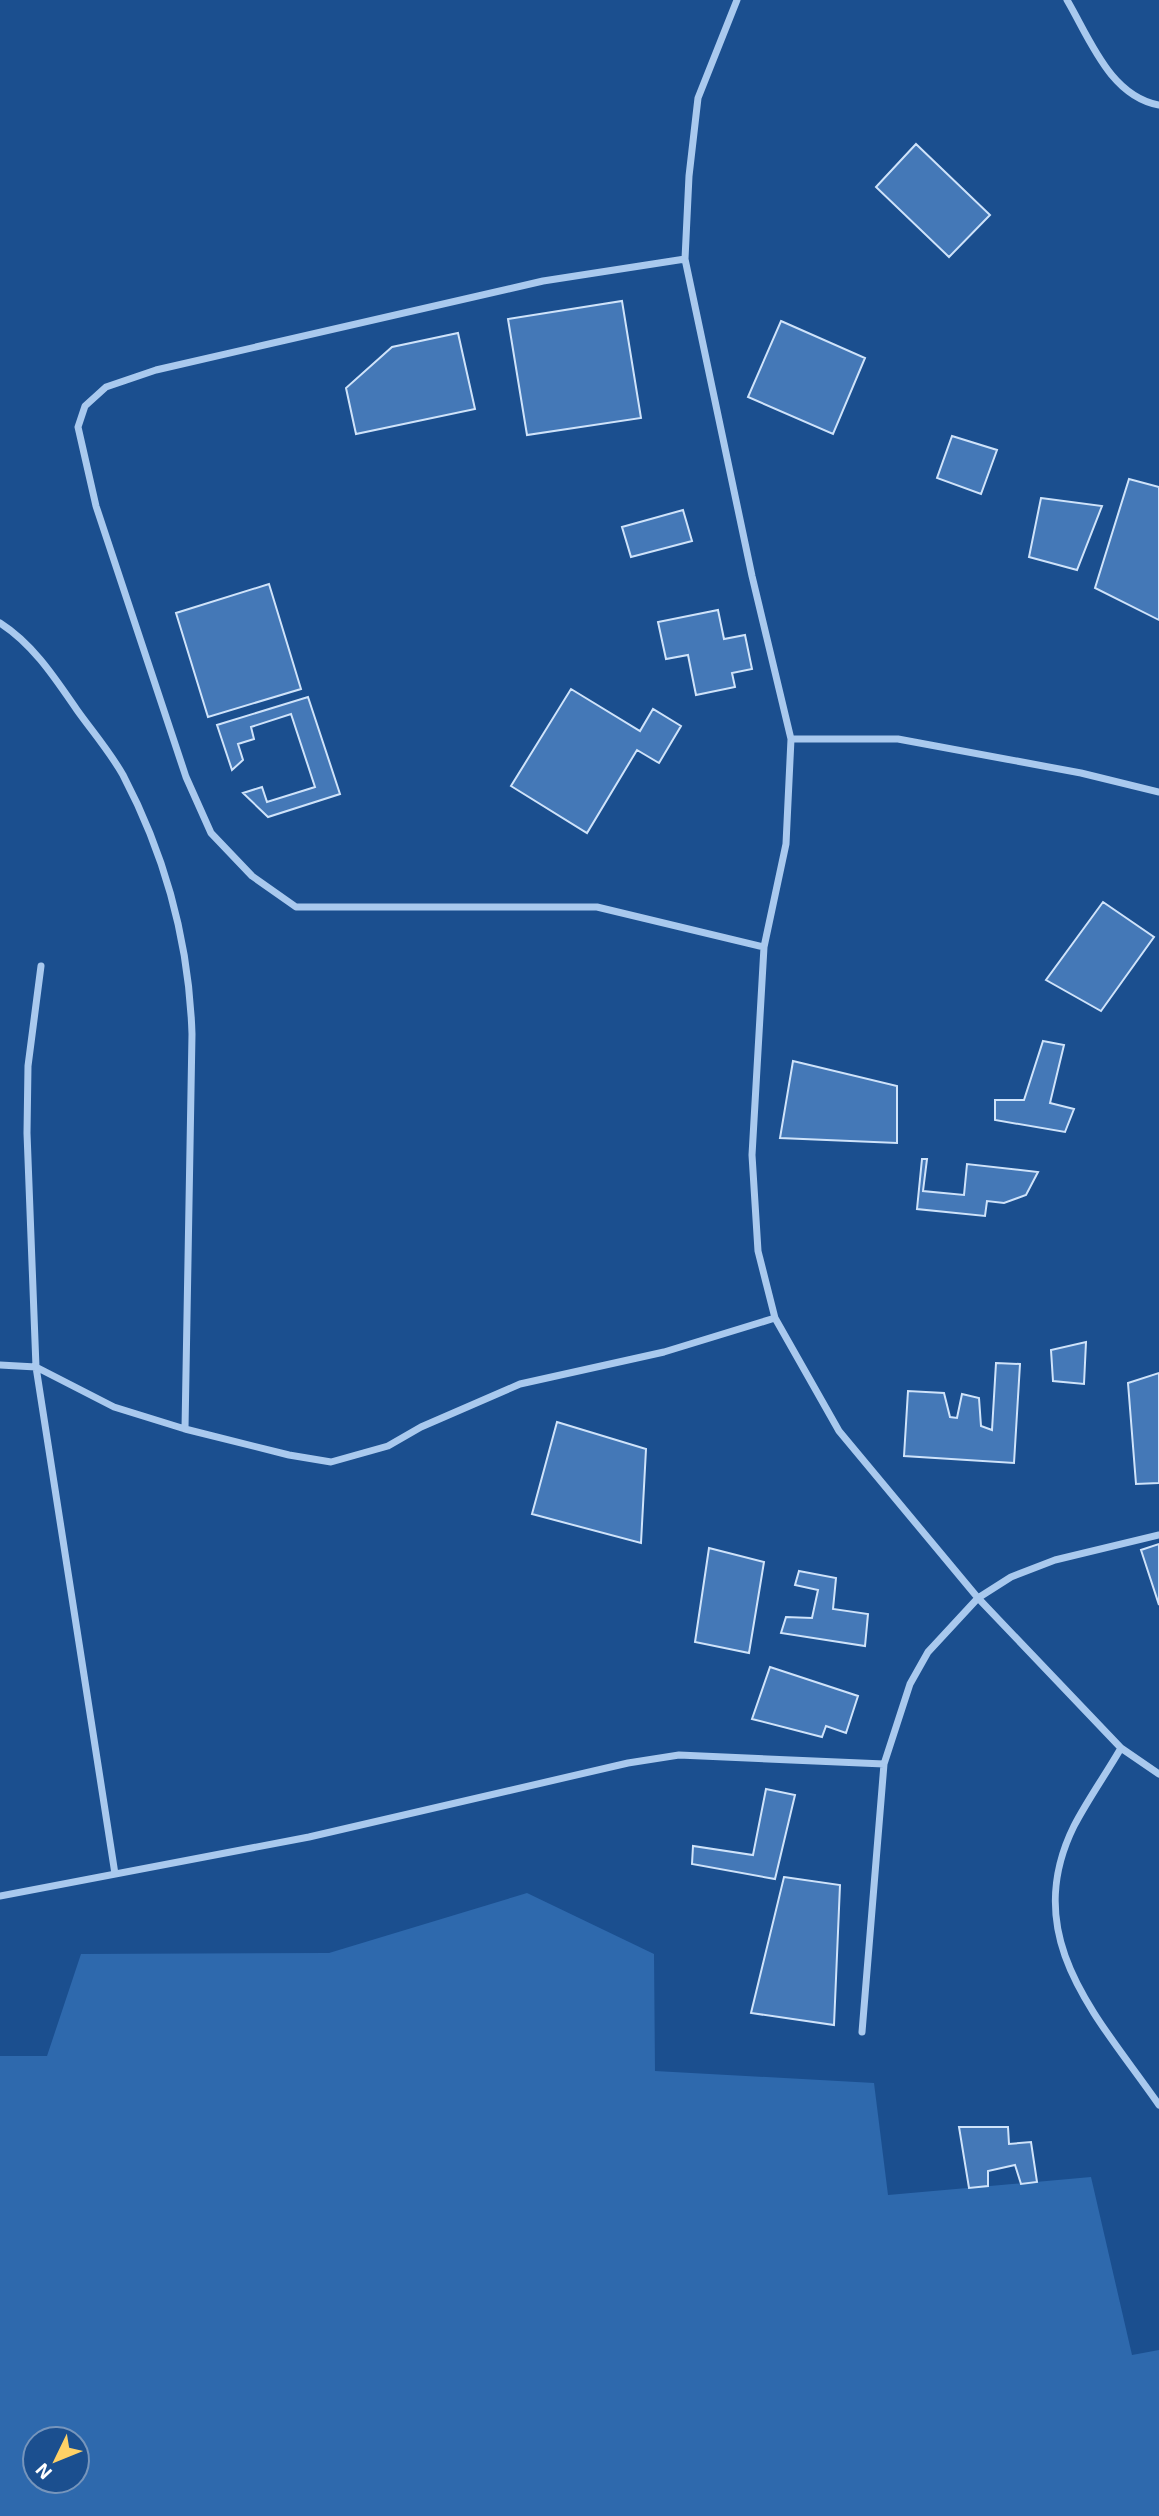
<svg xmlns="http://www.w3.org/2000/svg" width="1159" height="2516" font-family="'Exo 2',sans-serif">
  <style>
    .green { fill: #2e69ad; fill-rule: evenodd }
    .building { fill: #4478b7; stroke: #cfe3fa; stroke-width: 2 }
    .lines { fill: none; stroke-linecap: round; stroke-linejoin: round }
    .street { stroke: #a9c9ee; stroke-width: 7 }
  </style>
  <rect width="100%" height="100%" fill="#1b4f8f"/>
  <path class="green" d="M527 1893 654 1954 655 2071 874 2083 888 2195 1091 2177 1132 2355 1159 2350V2516H0V2056H47L81 1954 329 1953ZM35 2439H77V2481H35Z"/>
  <path class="building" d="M916 144 990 215 949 257 876 187Z
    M622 301 641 418 527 435 508 319Z
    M781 321 865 358 833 434 748 397Z
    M458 333 475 409 356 434 346 388 392 347Z
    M952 436 997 450 981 494 937 478Z
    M1129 479 1159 487V620L1095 588Z
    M1041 498 1102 506 1077 570 1029 557Z
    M683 510 692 541 631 557 622 527Z
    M269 584 301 689 208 717 176 613Z
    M718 610 724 639 745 635 752 669 732 673 735 687 696 695 688 655 666 659 658 622Z
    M571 689 640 731 653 709 681 726 659 763 637 750 587 833 511 786Z
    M308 697 340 794 268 817 243 793 262 787 267 802 315 787 291 714 251 727 254 739 238 744 243 760 232 770 217 725Z
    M1103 902 1154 937 1101 1011 1046 980Z
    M1043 1041 1064 1045 1050 1103 1074 1109 1065 1132 995 1120V1100H1024Z
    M793 1061 897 1086V1143L780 1138Z
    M922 1159H927L923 1191 964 1195 967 1164 1038 1172 1026 1195 1004 1203 987 1201 985 1216 917 1209Z
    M1086 1342 1084 1384 1053 1381 1051 1350Z
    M996 1363 1020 1364 1014 1463 904 1456 908 1391 944 1393 950 1417 957 1418 962 1394 979 1398 981 1426 992 1430Z
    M1159 1373V1483L1136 1484 1128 1383Z
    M557 1422 646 1449 641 1543 532 1514Z
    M1159 1544V1605L1141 1550Z
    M709 1548 764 1562 749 1653 695 1642Z
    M799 1571 836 1578 833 1609 868 1614 865 1646 781 1633 786 1617 812 1618 818 1590 795 1585Z
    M770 1667 858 1696 846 1733 826 1726 822 1737 752 1719Z
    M766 1789 795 1795 775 1879 692 1864 693 1846 753 1855Z
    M784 1877 840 1885 834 2025 751 2013Z
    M959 2127H1008L1009 2144 1031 2142 1037 2182 1021 2184 1015 2165 988 2171V2186L969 2188Z"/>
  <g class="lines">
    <path class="street" d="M737 0 698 98 689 176 685 259 752 576 791 739 786 844 764 947 752 1155 758 1251 775 1318 839 1431 978 1598 1121 1748 1159 1774
      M1067 0C1090 39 1110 96 1159 105
      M685 259 543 281 156 370 106 387 85 406 78 427 96 506 186 777 211 833 252 876 296 907H597L764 947
      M0 623C33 644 55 678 77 710 92 731 110 752 123 775 166 857 189 942 192 1034L185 1429
      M791 739H898L1081 773 1159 792
      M41 966 28 1066 27 1133 36 1367 115 1874
      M0 1365 36 1367 114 1407 185 1429 289 1455 331 1462 388 1446 421 1427 520 1384 664 1352 775 1318
      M1121 1748C1106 1774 1088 1799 1074 1826 1018 1939 1099 2018 1159 2105
      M0 1896 309 1837 628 1763 679 1755 884 1764
      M862 2032 884 1764 910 1684 928 1652 978 1598 1011 1577 1055 1560 1159 1535"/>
  </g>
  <g transform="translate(56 2460) rotate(227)"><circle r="33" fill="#1b4f8f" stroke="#7695bc" stroke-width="2"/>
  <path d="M0-5L12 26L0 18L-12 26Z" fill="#ffd166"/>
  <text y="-10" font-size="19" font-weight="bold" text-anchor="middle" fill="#ffffff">N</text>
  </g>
</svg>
